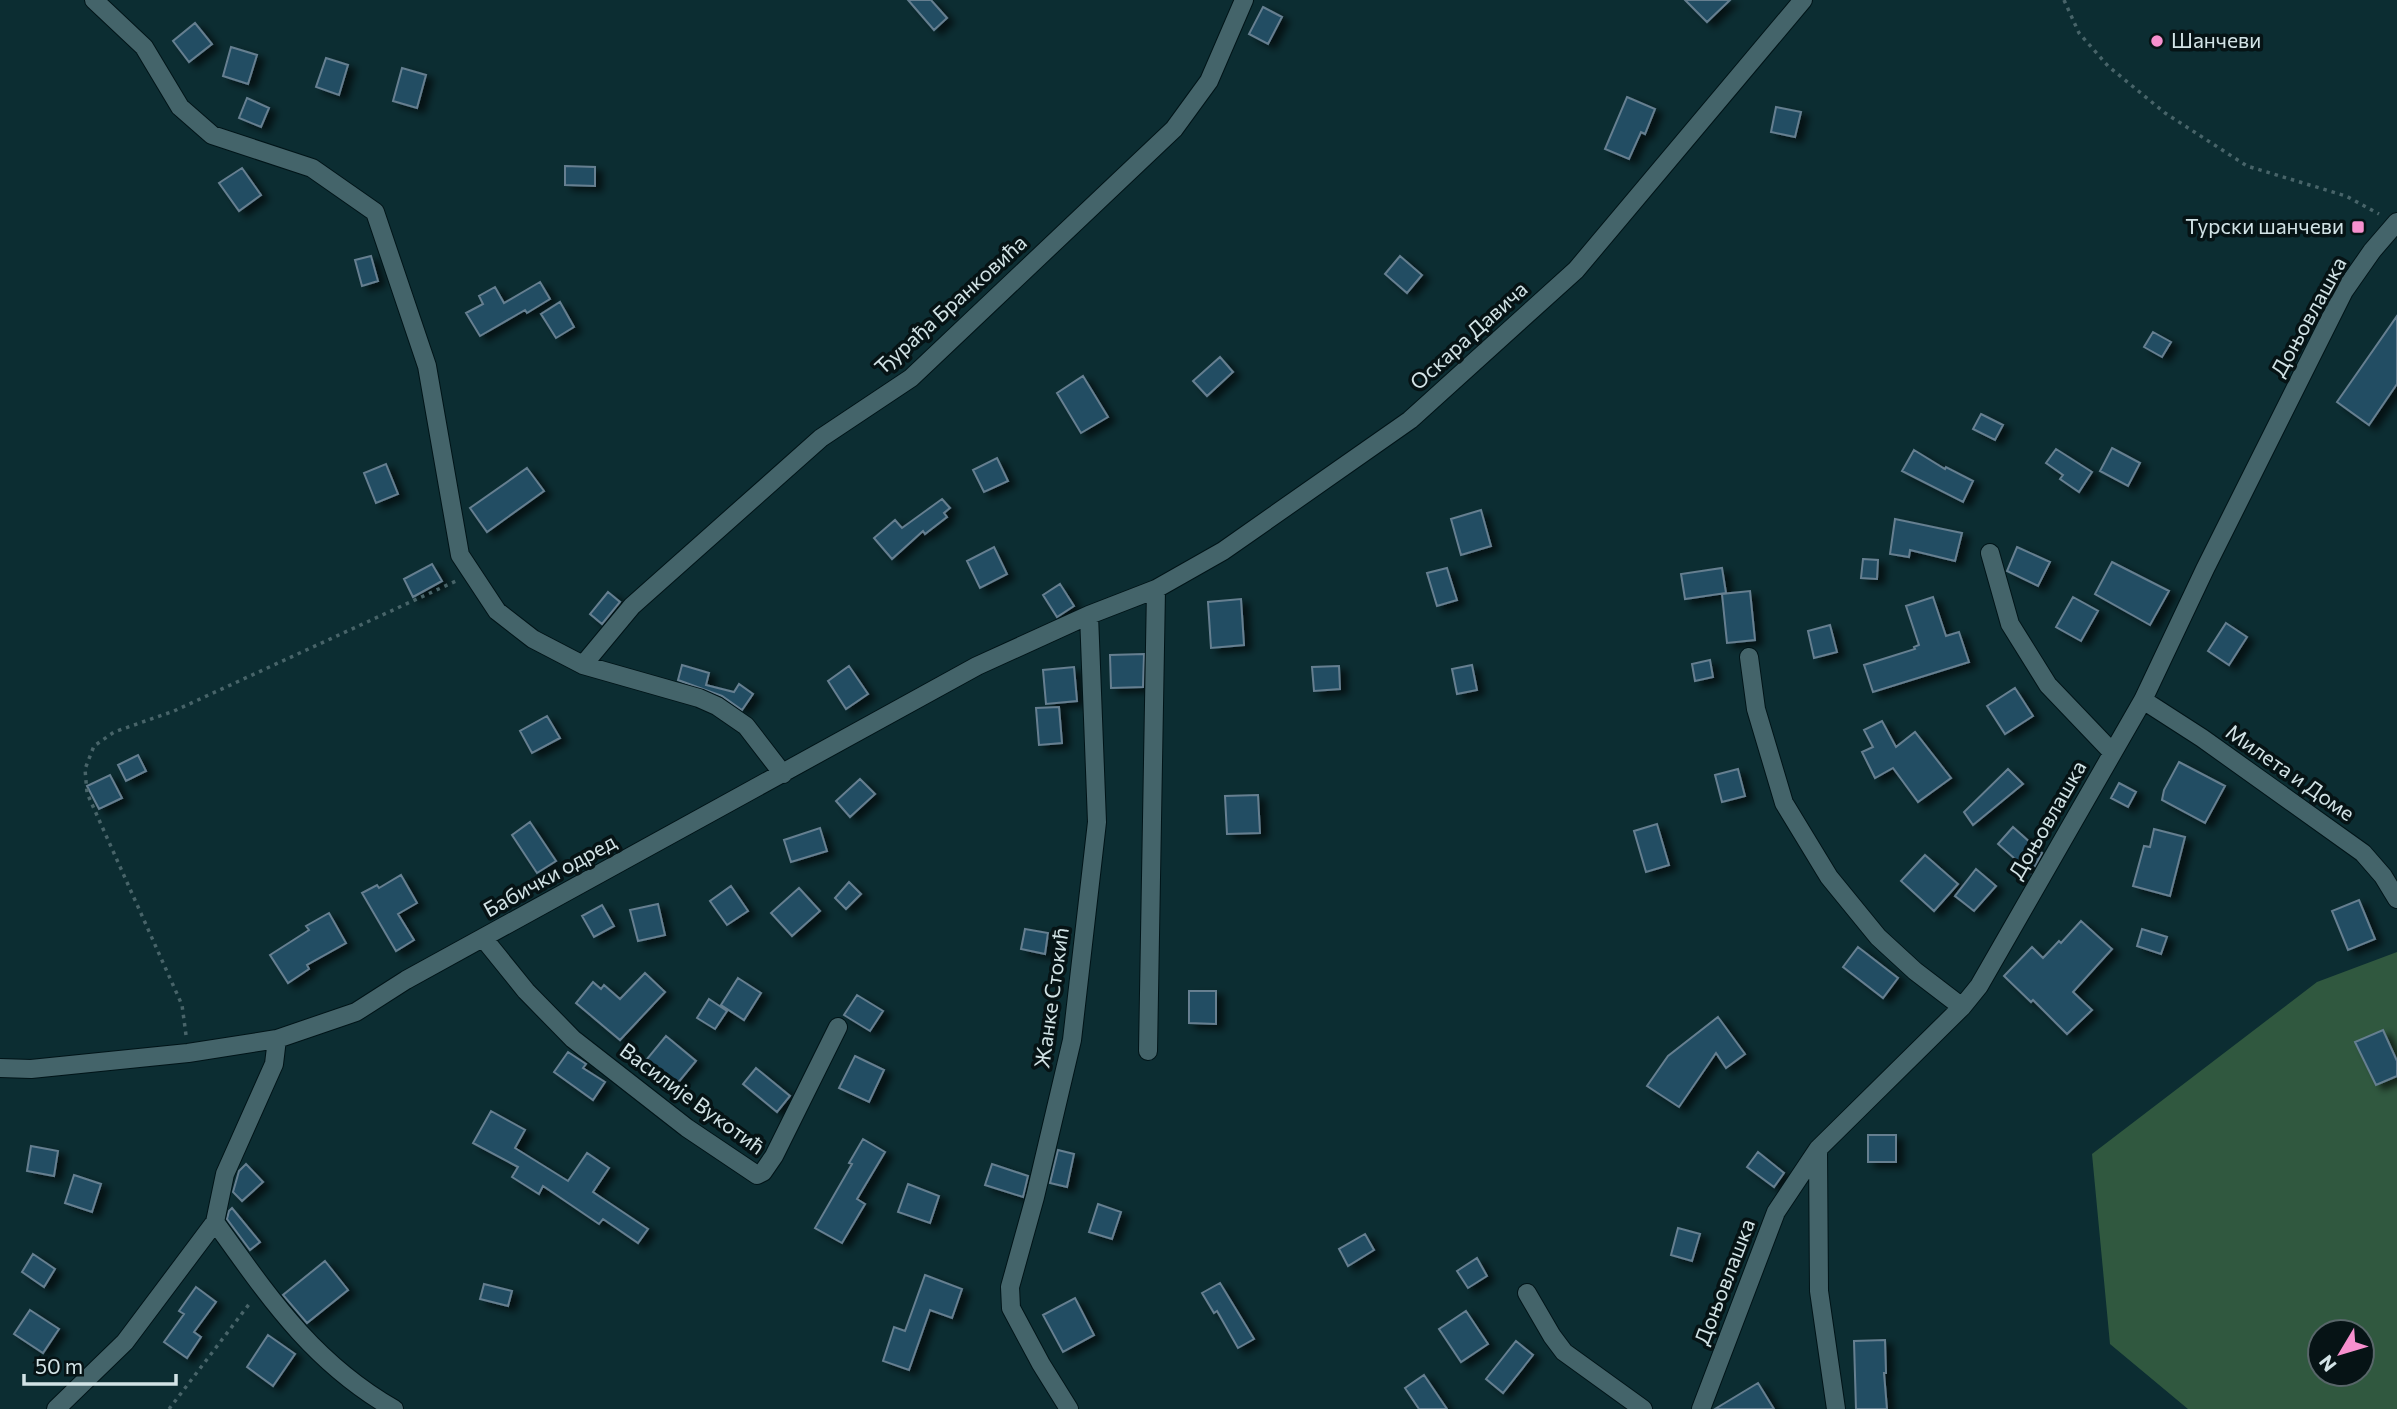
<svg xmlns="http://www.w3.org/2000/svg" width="2397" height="1409" font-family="Commissioner,sans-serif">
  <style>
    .forest { fill: #30583f; fill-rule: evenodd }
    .building { fill: #224d64; stroke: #667f90; stroke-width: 2; filter: url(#shadow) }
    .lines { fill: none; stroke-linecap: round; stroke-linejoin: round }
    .minor-casing { stroke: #001418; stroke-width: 20 }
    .path { stroke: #486469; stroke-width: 3.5; stroke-dasharray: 3.5 5; stroke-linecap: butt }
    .minor { stroke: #44646a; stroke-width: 18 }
    .poi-dot { fill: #f790ce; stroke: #061315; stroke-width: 2.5 }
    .labels { text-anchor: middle; stroke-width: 7; stroke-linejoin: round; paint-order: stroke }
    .poi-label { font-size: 21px; fill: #d2e3e6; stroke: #061315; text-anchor: start }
    .street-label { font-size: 21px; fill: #d2e3e6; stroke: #061315 }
  </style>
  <defs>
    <filter id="shadow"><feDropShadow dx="7" dy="4.5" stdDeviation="3.5" flood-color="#0009"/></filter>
  </defs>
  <rect width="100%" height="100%" fill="#0c2d32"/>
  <path class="forest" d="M2397 952V1409H2188L2110 1344 2092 1154 2317 982ZM2320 1332H2362V1374H2320Z"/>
  <path class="building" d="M908 0H931L947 18 934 30Z
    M1685 0H1730L1707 22Z
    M1263 7 1282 17 1268 44 1249 34Z
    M195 23 212 44 189 62 173 41Z
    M231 47 257 55 248 84 223 76Z
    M326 58 348 65 339 95 316 87Z
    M402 68 426 75 417 108 393 101Z
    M1627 97 1655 109 1645 134 1641 132 1629 159 1605 149Z
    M247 98 269 108 261 127 239 118Z
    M1776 107 1801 112 1795 137 1771 132Z
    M565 166 595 167V186L565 185Z
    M242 168 261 195 239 211 219 183Z
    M371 256 378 281 362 286 355 260Z
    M1400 256 1422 275 1407 293 1385 274Z
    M540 282 550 299 527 313 525 310 480 336 466 313 483 304 479 296 495 287 504 303Z
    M560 302 574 327 556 338 541 314Z
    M2397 316V384L2369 425 2337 402Z
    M2153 332 2171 342 2162 357 2144 347Z
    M1220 357 1233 372 1207 396 1193 381Z
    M1083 376 1108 417 1081 433 1057 393Z
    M1981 414 2003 425 1995 440 1973 429Z
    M2112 448 2140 463 2128 486 2100 471Z
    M2056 449 2092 472 2079 492 2060 479 2063 475 2046 463Z
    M1914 450 1945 469 1946 467 1973 481 1963 502 1902 471Z
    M997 458 1008 481 984 492 973 470Z
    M386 464 398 494 376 503 364 473Z
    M527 468 544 491 487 532 470 508Z
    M942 499 950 508 944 513 947 517 925 534 923 531 892 559 874 538 895 520 902 528Z
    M1481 510 1491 546 1461 555 1451 519Z
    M1895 519 1962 533 1955 561 1910 550 1909 557 1890 554Z
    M994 547 1007 574 980 588 967 561Z
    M2017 547 2050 562 2038 586 2007 571Z
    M1863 559 1878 560 1877 579 1861 578Z
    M2112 562 2169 591 2150 625 2095 594Z
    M432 564 442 581 413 597 404 579Z
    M1447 568 1457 600 1437 606 1427 573Z
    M1722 568 1726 593 1685 599 1681 574Z
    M1060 584 1074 606 1057 617 1043 595Z
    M1750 591 1755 640 1727 643 1722 594Z
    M608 592 620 602 602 624 590 614Z
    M1933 597 1946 636 1959 632 1969 662 1873 692 1864 665 1915 649 1914 647 1919 645 1906 606Z
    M2073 597 2098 611 2081 641 2056 627Z
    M1241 599 1244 645 1211 648 1208 602Z
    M2226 623 2247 637 2229 665 2208 651Z
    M1830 625 1837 652 1814 658 1808 631Z
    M1144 654 1143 687 1111 688 1110 655Z
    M1710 660 1713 677 1695 681 1692 664Z
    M682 665 709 673 706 685 734 692 739 684 753 694 742 710 722 696 678 680Z
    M1472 665 1477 690 1457 694 1452 669Z
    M849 666 868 694 846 709 828 681Z
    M1339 666 1340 689 1314 691 1312 667Z
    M1074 667 1077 701 1046 704 1043 670Z
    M2015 688 2033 716 2005 734 1987 706Z
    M1059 707 1062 743 1039 745 1036 708Z
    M547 716 560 738 532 753 520 731Z
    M1882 721 1896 747 1915 732 1951 778 1918 802 1893 768 1875 778 1862 752 1873 747 1864 730Z
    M138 755 146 771 126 781 118 765Z
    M2179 762 2225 786 2205 823 2162 800 2164 790Z
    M1738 769 1745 796 1722 802 1715 775Z
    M2008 769 2023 784 1973 825 1964 812Z
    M110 775 122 798 99 809 87 786Z
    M860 779 875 794 850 817 836 801Z
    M2119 783 2136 792 2128 807 2111 798Z
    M1258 795 1260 833 1227 834 1225 796Z
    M530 822 556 861 537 873 512 835Z
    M1657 824 1669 865 1646 872 1634 831Z
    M2013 827 2042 853 2031 873 1998 844Z
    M820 828 827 851 791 862 784 840Z
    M2154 829 2185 837 2170 896 2133 886 2144 846 2150 847Z
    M1925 855 1958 884 1934 911 1901 881Z
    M1976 869 1996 886 1974 911 1955 896Z
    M401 875 417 903 398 914 414 940 396 951 362 893 377 885 379 888Z
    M849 882 861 894 846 909 835 898Z
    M731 886 748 911 727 925 710 901Z
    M799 888 820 911 792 936 771 913Z
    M2359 900 2375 939 2348 950 2332 911Z
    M658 904 665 935 638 941 630 910Z
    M602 905 614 926 594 937 582 916Z
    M329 913 346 943 307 965 309 969 288 983 270 955 309 930 306 926Z
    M2081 921 2112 949 2073 992 2092 1010 2067 1034 2033 1000 2031 1002 2004 976 2032 947 2043 958 2059 941 2061 943Z
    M1025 929 1048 933 1045 954 1021 949Z
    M2142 929 2167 937 2161 954 2137 946Z
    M1858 947 1898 978 1883 998 1843 967Z
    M645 973 665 992 620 1040 576 1003 593 982 601 989 604 985 620 999Z
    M738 978 761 993 744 1020 721 1005Z
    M1189 991H1216V1024L1189 1023Z
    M857 995 883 1011 870 1031 844 1015Z
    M709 999 727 1011 715 1029 697 1018Z
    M1718 1017 1745 1054 1726 1068 1716 1053 1679 1107 1647 1086 1668 1056Z
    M2383 1030 2397 1061V1076L2376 1085 2355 1042Z
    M666 1036 696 1061 672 1090 642 1065Z
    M568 1052 586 1064 583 1068 605 1082 593 1100 554 1072Z
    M855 1056 884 1070 869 1102 839 1088Z
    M756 1068 790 1096 777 1112 743 1084Z
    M491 1111 525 1130 515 1148 568 1181 587 1153 609 1168 593 1192 648 1229 638 1243 603 1219 599 1224 543 1186 539 1194 512 1177 518 1167 473 1143Z
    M1868 1135H1896V1162H1868Z
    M863 1139 885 1152 857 1199 865 1204 842 1243 815 1228 852 1164 849 1163Z
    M31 1146 58 1151 54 1176 27 1171Z
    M1058 1150 1074 1154 1067 1187 1050 1183Z
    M1758 1152 1784 1173 1774 1187 1747 1167Z
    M246 1164 263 1182 242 1201 233 1192 239 1171Z
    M992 1164 1028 1176 1023 1197 985 1185Z
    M74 1175 101 1184 92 1212 65 1203Z
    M908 1184 939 1196 930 1223 898 1212Z
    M1098 1204 1121 1212 1112 1239 1089 1232Z
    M232 1208 260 1242 250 1250 227 1219 229 1211Z
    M1678 1228 1700 1234 1692 1261 1671 1255Z
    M1365 1234 1374 1250 1348 1266 1339 1249Z
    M33 1254 55 1269 44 1287 22 1272Z
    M1477 1258 1487 1276 1468 1288 1457 1271Z
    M325 1261 348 1290 307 1323 283 1295Z
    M925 1275 962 1289 952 1318 930 1310 909 1370 883 1361 894 1327 905 1331Z
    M1220 1283 1254 1339 1238 1348 1217 1311 1214 1313 1202 1293Z
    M484 1284 512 1291 508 1306 480 1299Z
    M196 1287 216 1302 194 1332 201 1337 187 1358 164 1342 184 1314 179 1311Z
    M1075 1298 1094 1335 1063 1352 1043 1315Z
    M30 1310 59 1329 43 1353 14 1334Z
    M1466 1311 1488 1344 1461 1362 1439 1329Z
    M268 1335 295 1354 273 1386 247 1367Z
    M1885 1340 1886 1373H1884L1887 1409H1856L1854 1341Z
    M1516 1341 1533 1355 1503 1393 1486 1379Z
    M1424 1375 1447 1409H1419L1405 1388Z
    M1758 1383 1774 1409H1715Z"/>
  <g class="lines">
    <defs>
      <path id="minor" d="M94 0 144 47 180 107 212 135 312 168 375 212 427 366 460 555 497 611 533 639 583 665 699 698 717 706 746 726 783 774
        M1990 553 2010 624 2048 685 2112 752
        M1749 657 1756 709 1784 803 1829 877 1878 937 1915 971 1962 1007
        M583 665 632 606 821 438 911 378 1174 129 1209 81 1244 0
        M2143 700 2202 738 2363 853 2383 876 2397 899
        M484 939 526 991 573 1039 687 1128 757 1175 763 1172 774 1156 838 1027
        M1148 1051 1156 589
        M0 1068 31 1069 188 1053 277 1039 356 1012 406 980 977 666 1089 615 1156 589 1223 551 1410 420 1576 270 1803 0
        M1818 1149 1819 1291 1836 1409
        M215 1222C269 1297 312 1362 394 1409
        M1527 1293 1552 1336 1564 1352 1643 1409
        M56 1409 125 1342 215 1222 225 1174 274 1064 277 1039
        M1069 1409 1041 1364 1011 1308 1010 1287 1035 1197 1072 1040 1097 822 1089 615
        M1701 1409 1776 1212 1818 1149 1962 1007 1979 986 2143 700 2205 569 2344 291 2372 251 2397 222"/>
    </defs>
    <use href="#minor" class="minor-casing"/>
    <path class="path" d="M2064 0 2079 33 2108 66 2165 113 2247 166 2346 196 2379 214
      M186 1035 182 1005 87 793 85 769 94 746 114 732 174 711 456 581
      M169 1409 250 1303"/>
    <use href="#minor" class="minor"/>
  </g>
  <g class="poi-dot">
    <circle cx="2157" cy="41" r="7"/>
    <rect x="2351" y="220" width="14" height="14" rx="3.5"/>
  </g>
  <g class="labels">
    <g class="poi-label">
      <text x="2171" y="48">Шанчеви</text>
      <text x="2344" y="234" text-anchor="end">Турски шанчеви</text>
    </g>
    <g class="street-label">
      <text transform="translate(951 305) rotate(-42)" y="7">Ђурађа Бранковића</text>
      <text transform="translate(2309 317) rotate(-61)" y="7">Доњовлашка</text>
      <text transform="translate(1469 336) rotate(-42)" y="7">Оскара Давича</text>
      <text transform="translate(2290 773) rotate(35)" y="7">Милета и Доме</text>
      <text transform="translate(2048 820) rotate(-60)" y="7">Доњовлашка</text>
      <text transform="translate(550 876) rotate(-29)" y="7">Бабички одред</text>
      <text transform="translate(1052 998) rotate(-82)" y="7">Жанке Стокић</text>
      <text transform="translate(692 1099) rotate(36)" y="7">Василије Вукотић</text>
      <text transform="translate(1725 1282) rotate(-69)" y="7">Доњовлашка</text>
    </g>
  </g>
  <g transform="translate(2341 1353) rotate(232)"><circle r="33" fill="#061315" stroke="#586669" stroke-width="2"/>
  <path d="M0-5L12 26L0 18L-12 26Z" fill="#f790ce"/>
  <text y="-10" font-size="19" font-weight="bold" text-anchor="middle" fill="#d2e3e6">N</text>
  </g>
  <path d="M24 1374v10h152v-10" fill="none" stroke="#d2e3e6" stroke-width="3.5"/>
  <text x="35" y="1374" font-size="21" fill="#d2e3e6" stroke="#061315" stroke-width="5" paint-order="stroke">50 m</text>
</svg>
